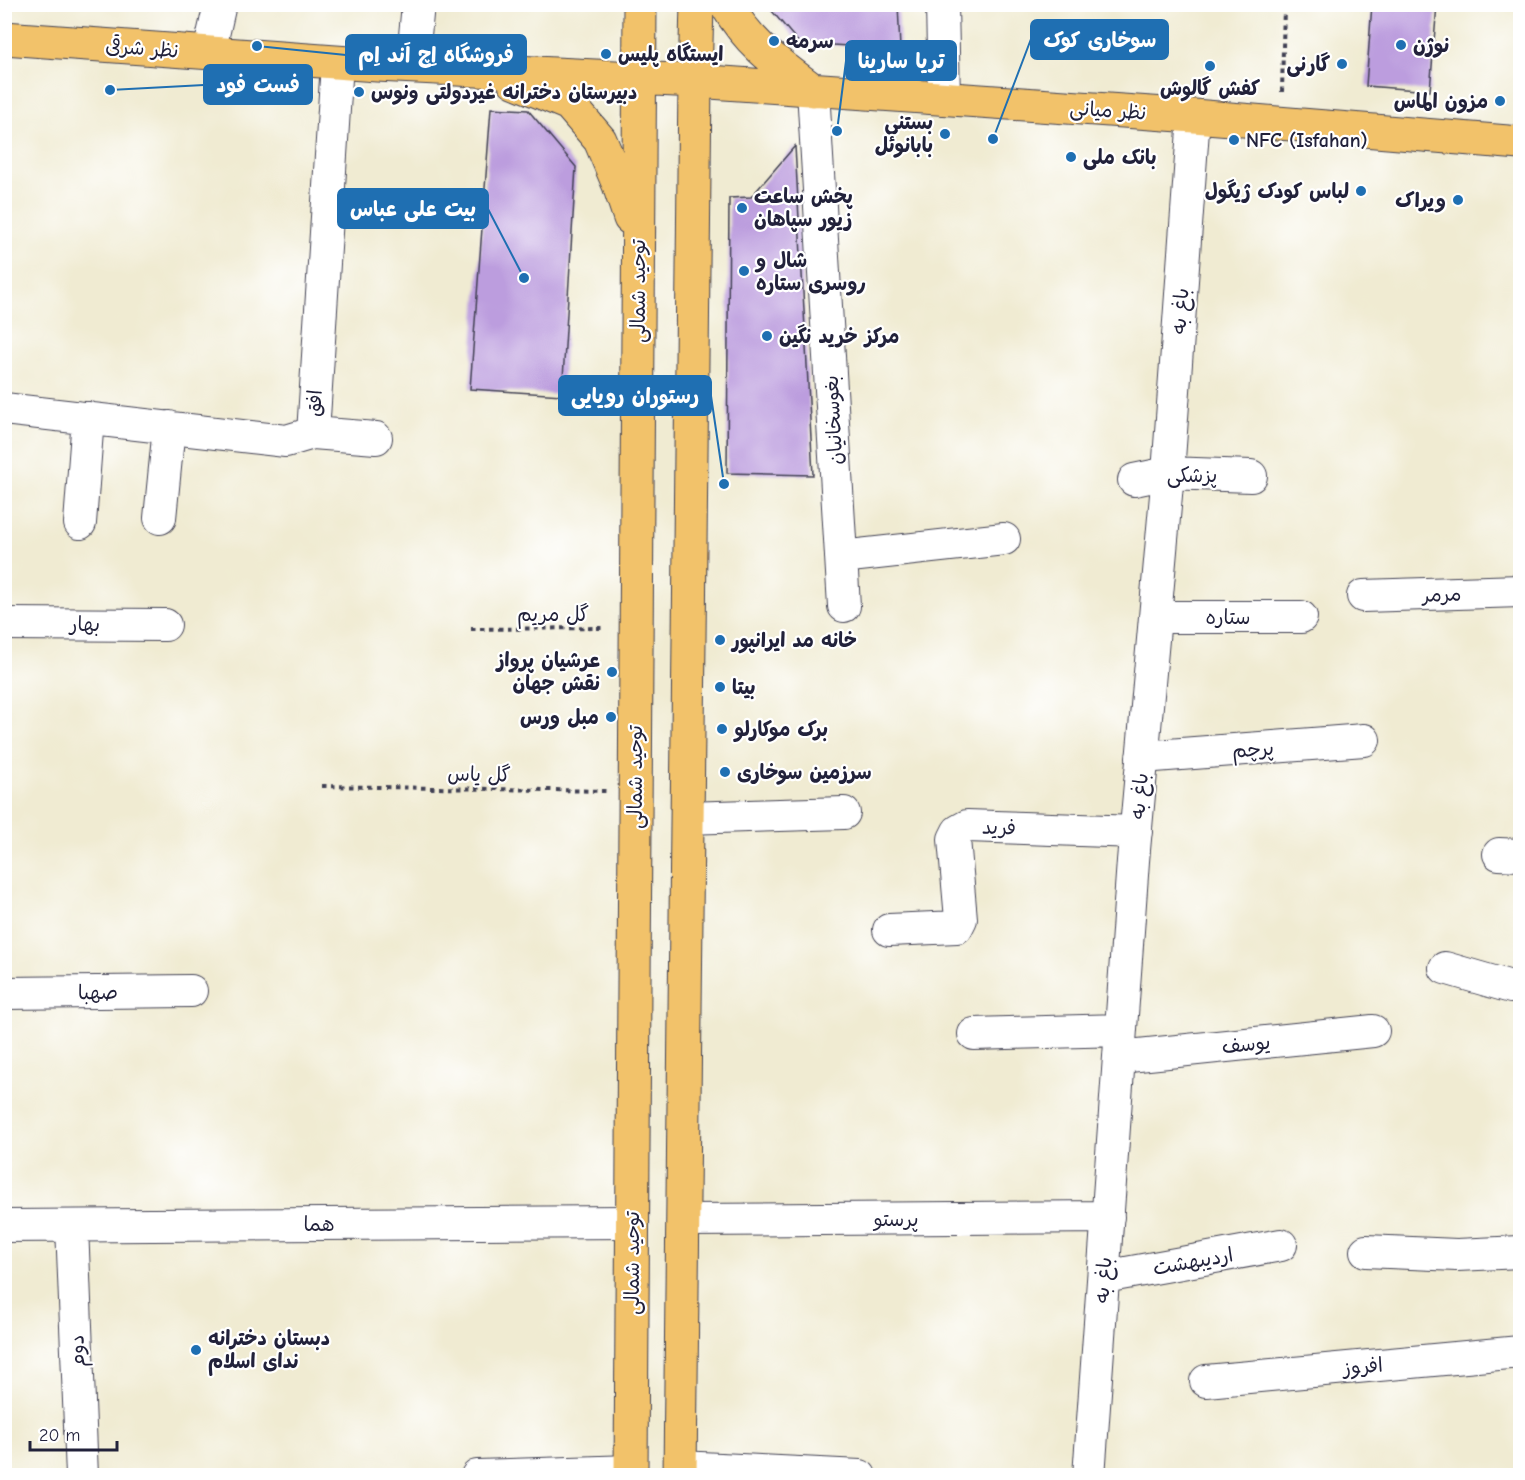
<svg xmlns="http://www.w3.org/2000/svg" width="1525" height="1480" font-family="'Comic Neue','Playpen Sans Arabic',sans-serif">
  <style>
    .building { fill: #bc9dde }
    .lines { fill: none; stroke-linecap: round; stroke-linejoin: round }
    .minor-casing { stroke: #414052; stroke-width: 34 }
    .major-casing { stroke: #414052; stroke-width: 35 }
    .path { stroke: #414052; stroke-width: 4; stroke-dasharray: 4.5 4.5; stroke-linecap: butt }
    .minor { stroke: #fff; stroke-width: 32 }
    .major { stroke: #f2c26a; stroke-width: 33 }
    .poi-dot { fill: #1f6fb2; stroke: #fff; stroke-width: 2 }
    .labels { text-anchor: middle; stroke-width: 4.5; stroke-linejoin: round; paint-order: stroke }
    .poi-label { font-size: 20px; font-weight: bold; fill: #22223b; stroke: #fff; text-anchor: start }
    .street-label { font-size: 20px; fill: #22223b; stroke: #fff }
    .leader { fill: none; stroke: #1f6fb2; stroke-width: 2 }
    .callout-dot { fill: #1f6fb2; stroke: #fff; stroke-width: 2 }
    .callout { fill: #1f6fb2; stroke: #1f6fb2; stroke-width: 2 }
    .callout-label { font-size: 21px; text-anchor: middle; font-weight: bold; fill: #fff }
  </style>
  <rect width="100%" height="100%" fill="#fff"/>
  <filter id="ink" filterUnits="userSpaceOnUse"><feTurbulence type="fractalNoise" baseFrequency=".0167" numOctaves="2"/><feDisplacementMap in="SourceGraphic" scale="12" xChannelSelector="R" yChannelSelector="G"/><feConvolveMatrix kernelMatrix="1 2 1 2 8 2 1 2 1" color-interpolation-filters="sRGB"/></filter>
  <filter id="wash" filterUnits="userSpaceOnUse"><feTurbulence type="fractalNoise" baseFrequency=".008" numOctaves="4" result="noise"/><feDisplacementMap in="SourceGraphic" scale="24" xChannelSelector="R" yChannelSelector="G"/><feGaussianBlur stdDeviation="1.35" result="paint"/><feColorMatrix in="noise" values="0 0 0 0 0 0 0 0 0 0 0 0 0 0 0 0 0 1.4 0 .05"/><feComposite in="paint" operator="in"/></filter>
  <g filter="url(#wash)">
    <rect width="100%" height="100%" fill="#f0ebd2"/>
    <g id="blocks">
      <path class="building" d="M766 4H898L900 49 799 43Z
        M1372 4H1437L1430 91 1366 86Z
        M491 108 528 110 576 167 562 395 470 389Z
        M795 146 813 475 727 473 729 198 751 197Z"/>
    </g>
  </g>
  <g filter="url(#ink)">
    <use href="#blocks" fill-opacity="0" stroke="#414052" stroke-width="1.5"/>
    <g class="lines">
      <defs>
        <path id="minor" d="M942 4 944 99
          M209 53 220 4
          M412 67 418 4
          M813 90 844 606
          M4 409 286 441 313 433 376 438
          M313 433 337 63
          M1134 480 1168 473 1251 476
          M160 518 169 427
          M80 523 88 418
          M841 557 1004 539
          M1363 596 1520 591
          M1155 617H1301
          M4 624 165 625
          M1142 757 1364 740
          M687 818 844 813
          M1499 854 1520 855
          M889 930 957 927 961 919 954 839 958 831 967 826 1136 832
          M1445 968 1511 987 1520 986
          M4 993 191 991
          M974 1034 1121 1030
          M1119 1057 1373 1031
          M683 1220 1108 1217
          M4 1226 633 1222
          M72 1226 82 1476
          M1366 1251 1457 1255 1520 1252
          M1104 1277 1281 1245
          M1206 1381 1520 1352
          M680 1467 860 1476
          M477 1476 631 1471
          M1089 1476 1133 861 1168 473 1194 116"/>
        <path id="major" d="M726 4C749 44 777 63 813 90
          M4 38 377 65 695 81 1194 116 1520 143
          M514 81 569 104 600 140 619 185 630 218
          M631 1476 640 4
          M680 1476 695 81 697 4"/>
      </defs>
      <use href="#minor" class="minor-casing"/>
      <use href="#major" class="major-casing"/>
      <path class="path" d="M1279 4H1317
        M1282 92 1284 5
        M471 629 605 628
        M322 786 606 791"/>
      <use href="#minor" class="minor"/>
      <use href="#major" class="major"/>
    </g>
  </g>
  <g class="poi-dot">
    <circle cx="774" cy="41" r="6"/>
    <circle cx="1401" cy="45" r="6"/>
    <circle cx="606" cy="54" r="6"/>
    <circle cx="1342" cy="64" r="6"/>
    <circle cx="1210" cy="66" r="6"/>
    <circle cx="359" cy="92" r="6"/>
    <circle cx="1500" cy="101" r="6"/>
    <circle cx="945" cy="134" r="6"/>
    <circle cx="1234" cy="140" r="6"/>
    <circle cx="1071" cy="157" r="6"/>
    <circle cx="1361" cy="191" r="6"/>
    <circle cx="1458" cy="200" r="6"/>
    <circle cx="742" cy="208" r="6"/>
    <circle cx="744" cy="271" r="6"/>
    <circle cx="767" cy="336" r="6"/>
    <circle cx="720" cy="640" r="6"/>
    <circle cx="612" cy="672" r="6"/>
    <circle cx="720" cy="687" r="6"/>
    <circle cx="611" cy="717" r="6"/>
    <circle cx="722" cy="729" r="6"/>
    <circle cx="725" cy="772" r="6"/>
    <circle cx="196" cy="1350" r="6"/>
  </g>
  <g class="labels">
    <g class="poi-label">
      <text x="786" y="48">سرمه</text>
      <text x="1413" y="52">نوژن</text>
      <text x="618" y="61">ایستگاه پلیس</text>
      <text x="1330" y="71" text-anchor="end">گارنی</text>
      <text x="1210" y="95" text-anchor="middle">کفش گالوش</text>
      <text x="371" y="99">دبیرستان دخترانه غیردولتی ونوس</text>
      <text x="1488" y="108" text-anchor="end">مزون الماس</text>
      <text x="933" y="129" text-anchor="end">بستنی<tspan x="933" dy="23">بابانوئل</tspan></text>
      <text x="1246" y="147">NFC (Isfahan)</text>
      <text x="1083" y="164">بانک ملی</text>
      <text x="1349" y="198" text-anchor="end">لباس کودک ژیگول</text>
      <text x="754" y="203">پخش ساعت<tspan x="754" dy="23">زیور سپاهان</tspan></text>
      <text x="1446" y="207" text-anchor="end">ویراک</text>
      <text x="756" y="267">شال و<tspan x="756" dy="23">روسری ستاره</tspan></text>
      <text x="779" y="343">مرکز خرید نگین</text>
      <text x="732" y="647">خانه مد ایرانپور</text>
      <text x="600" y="667" text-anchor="end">عرشیان پرواز<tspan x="600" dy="23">نقش جهان</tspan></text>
      <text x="732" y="694">بیتا</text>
      <text x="599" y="724" text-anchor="end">مبل ورس</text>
      <text x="734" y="736">برک موکارلو</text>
      <text x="737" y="779">سرزمین سوخاری</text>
      <text x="208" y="1345">دبستان دخترانه<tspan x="208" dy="23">ندای اسلام</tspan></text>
    </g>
    <g class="street-label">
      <text transform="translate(142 48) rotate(4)" y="7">نظر شرقی</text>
      <text transform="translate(1108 110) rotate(4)" y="7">نظر میانی</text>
      <text transform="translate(638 291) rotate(-90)" y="7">توحید شمالی</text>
      <text transform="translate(1180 311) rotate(-86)" y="7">باغ به</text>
      <text transform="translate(314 403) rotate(-86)" y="7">افق</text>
      <text transform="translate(833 420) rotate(-93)" y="7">بغوسخانیان</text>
      <text x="1192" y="482">پزشکی</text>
      <text transform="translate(1442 594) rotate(-2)" y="7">مرمر</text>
      <text x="553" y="621">گل مریم</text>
      <text x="1228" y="624">ستاره</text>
      <text x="85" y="631">بهار</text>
      <text transform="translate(1253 749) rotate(-4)" y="7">پرچم</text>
      <text transform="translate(479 774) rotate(1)" y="7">گل یاس</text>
      <text transform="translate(635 777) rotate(-90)" y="7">توحید شمالی</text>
      <text transform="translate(1139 796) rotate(-85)" y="7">باغ به</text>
      <text transform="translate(999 827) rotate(2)" y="7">فرید</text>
      <text transform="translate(98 992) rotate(-1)" y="7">صهبا</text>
      <text transform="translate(1246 1044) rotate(-6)" y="7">یوسف</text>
      <text x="896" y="1226">پرستو</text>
      <text x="319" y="1231">هما</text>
      <text transform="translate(1193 1261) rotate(-10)" y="7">اردیبهشت</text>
      <text transform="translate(632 1263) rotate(-90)" y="7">توحید شمالی</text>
      <text transform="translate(1103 1280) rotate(-86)" y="7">باغ به</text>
      <text transform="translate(77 1351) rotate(-92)" y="7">دوم</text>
      <text transform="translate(1363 1366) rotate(-5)" y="7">افروز</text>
    </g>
  </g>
  <path class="leader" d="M993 139L1031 39M257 46L346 55M837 131L846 61M110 90L204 85M524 278L488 209M724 484L711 396"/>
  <g class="callout-dot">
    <circle cx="993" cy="139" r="6"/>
    <circle cx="257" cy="46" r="6"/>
    <circle cx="837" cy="131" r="6"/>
    <circle cx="110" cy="90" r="6"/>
    <circle cx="524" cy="278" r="6"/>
    <circle cx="724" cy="484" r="6"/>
  </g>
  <g class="callout">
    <rect x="1031" y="20" width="137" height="39" rx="6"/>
    <rect x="346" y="35" width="180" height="39" rx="6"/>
    <rect x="846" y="41" width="110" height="39" rx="6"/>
    <rect x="204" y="65" width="108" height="39" rx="6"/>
    <rect x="338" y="189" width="150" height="39" rx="6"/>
    <rect x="559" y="376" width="152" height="39" rx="6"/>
  </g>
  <g class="callout-label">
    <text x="1100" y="47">سوخاری کوک</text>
    <text x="436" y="62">فروشگاه اِچ اَند اِم</text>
    <text x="901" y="68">تریا سارینا</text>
    <text x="258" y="92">فست فود</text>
    <text x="413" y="216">بیت علی عباس</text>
    <text x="635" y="403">رستوران رویایی</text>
  </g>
  <rect width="1525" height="1480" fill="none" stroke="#fff" stroke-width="24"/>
  <path d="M30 1441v9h87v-9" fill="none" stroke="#22223b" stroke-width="3"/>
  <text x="39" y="1441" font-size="18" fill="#22223b" stroke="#ffffff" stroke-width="4.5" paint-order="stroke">20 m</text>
</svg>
